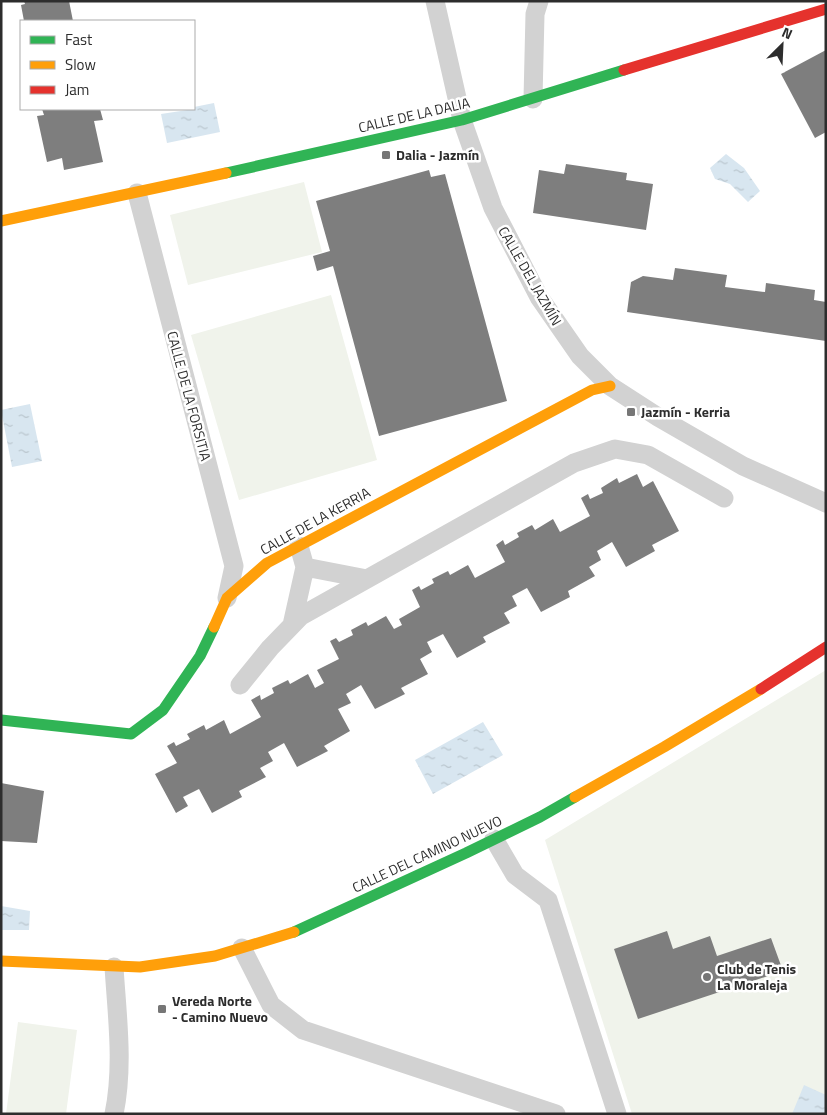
<svg xmlns="http://www.w3.org/2000/svg" width="827" height="1115" font-family="'Titillium Web',sans-serif">
  <style>
    .grass { fill: #f0f3eb }
    .water { fill: url(#water-ripples) }
    .building { fill: #7e7e7e }
    .lines { fill: none; stroke-linecap: round; stroke-linejoin: round }
    .street { stroke: #d2d2d2; stroke-width: 19 }
    .fast { stroke: #30b455; stroke-width: 11 }
    .slow { stroke: #ff9f0a; stroke-width: 11 }
    .jam { stroke: #e5322d; stroke-width: 11 }
    .poi-dot { fill: #767676; stroke: #fff; stroke-width: 2 }
    .labels { text-anchor: middle; stroke-width: 5; stroke-linejoin: round; paint-order: stroke }
    .street-label { font-size: 14px; fill: #2d2d2d; stroke: #fff }
    .poi-label { font-size: 14px; font-weight: bold; fill: #2d2d2d; stroke: #fff; text-anchor: start }
  </style>
  <defs>
    <pattern id="water-ripples" width="26" height="14" patternUnits="userSpaceOnUse" patternTransform="scale(1.25)"><rect width="26" height="14" fill="#d8e6f0"/><path d="M2 4q2-2 4 0t4 0M15 11q2-2 4 0t4 0" fill="none" stroke="#bac6ce"/></pattern>
  </defs>
  <rect width="100%" height="100%" fill="#fff"/>
  <path class="grass" d="M304 182 322 252 188 285 170 215Z
    M331 295 377 460 239 500 191 335Z
    M826 670V1114H632L545 840Z
    M18 1022 77 1030 66 1114H6Z"/>
  <path class="water" d="M214 103 220 132 167 143 161 114 194 109V107Z
    M726 154 744 168 760 191 748 202 730 184 715 179 710 168Z
    M30 404 42 461 12 467 1 410Z
    M483 722 503 755 433 794 415 760Z
    M1 906 30 911 29 930H1Z
    M804 1085 826 1095V1114H792Z"/>
  <path class="building" d="M24 1H69L73 21H24L21 5 25 4Z
    M826 50V132L815 138 781 74Z
    M42 109H100L103 120 94 121 103 162 64 170 62 158 47 162 37 116 44 115Z
    M566 164 627 173 626 180 653 184 646 230 533 213 539 170 564 174Z
    M429 170 431 177 445 174 507 401 379 436 333 266 317 271 313 256 330 251 316 201Z
    M675 268 727 275 725 287 765 292 766 283 815 290 814 300 826 302V341L627 312 631 282 643 276 673 280Z
    M637 474 643 487 653 481 679 531 652 545 655 551 626 567 612 542 597 551 601 560 589 567 595 576 568 591 570 597 541 612 527 588 512 596 517 606 504 613 510 623 483 637 486 642 457 658 443 634 427 642 432 652 420 659 428 674 401 688 405 694 375 709 361 685 346 694 351 703 338 709 350 731 324 746 328 751 297 767 284 743 268 752 273 761 260 768 266 777 239 791 242 797 212 813 199 789 183 797 188 806 176 813 155 774 177 763 167 746 174 742 176 746 190 739 187 734 204 725 206 730 224 720 230 734 261 717 251 700 260 695 261 700 274 693 272 688 288 680 290 684 308 674 315 688 324 683 317 670 339 659 330 641 336 638 339 642 353 635 351 630 366 622 368 626 386 616 394 629 402 625 399 619 420 607 412 590 419 586 421 590 434 583 432 579 448 571 450 575 468 565 475 578 505 562 496 545 503 540 505 545 519 537 517 533 532 525 535 530 553 519 560 532 590 516 581 498 588 494 590 499 603 493 601 488 617 478 619 483Z
    M1 783 44 791 37 843 1 841Z
    M667 931 673 949 710 936 717 956 771 938 783 971 638 1019 614 949Z"/>
  <g class="lines">
    <path class="street" d="M435 1 462 120 493 208 539 297 580 356 610 386 658 417 743 466 826 503
      M533 99 535 14 539 1
      M137 193 234 566 227 598
      M305 567 367 579
      M292 625 305 567 299 546
      M240 685 270 648 301 616 574 463 615 449 648 455 724 498
      M494 839 515 875 548 900 617 1114
      M242 948 271 1005 303 1030 556 1114
      M114 967C117 1015 124 1066 114 1114"/>
    <path class="fast" d="M226 173 462 120 624 70
      M1 720 131 734 163 710 200 656 214 627
      M294 932 466 853 540 817 575 797"/>
    <path class="slow" d="M1 221 226 173
      M214 627 227 598 267 563 592 390 610 386
      M575 797 664 747 761 689
      M1 961 140 967 215 956 294 932"/>
    <path class="jam" d="M624 70 826 9
      M761 689 826 647"/>
  </g>
  <g class="poi-dot">
    <rect x="381" y="150" width="10" height="10" rx="2.5"/>
    <rect x="626" y="407" width="10" height="10" rx="2.5"/>
    <circle cx="707" cy="977" r="5"/>
    <rect x="157" y="1004" width="10" height="10" rx="2.5"/>
  </g>
  <g class="labels">
    <g class="street-label">
      <text transform="translate(414 115) rotate(-13)" y="5">CALLE DE LA DALIA</text>
      <text transform="translate(530 276) rotate(60)" y="5">CALLE DEL JAZMÍN</text>
      <text transform="translate(189 396) rotate(75)" y="5">CALLE DE LA FORSITIA</text>
      <text transform="translate(315 521) rotate(-29)" y="5">CALLE DE LA KERRIA</text>
      <text transform="translate(427 854) rotate(-25)" y="5">CALLE DEL CAMINO NUEVO</text>
    </g>
    <g class="poi-label">
      <text x="396" y="160">Dalia - Jazmín</text>
      <text x="641" y="417">Jazmín - Kerria</text>
      <text x="717" y="974">Club de Tenis<tspan x="717" dy="16">La Moraleja</tspan></text>
      <text x="172" y="1006">Vereda Norte<tspan x="172" dy="16">- Camino Nuevo</tspan></text>
    </g>
  </g>
  <rect width="827" height="1115" fill="none" stroke="#2d2d2d" stroke-width="5"/>
  <rect x="20" y="20" width="175" height="90" fill="#ffffff" stroke="#ababab"/>
  <rect x="30" y="36" width="25" height="8" fill="#30b455" stroke="#ababab"/>
  <text x="65" y="45" font-size="15" fill="#2d2d2d">Fast</text>
  <rect x="30" y="61" width="25" height="8" fill="#ff9f0a" stroke="#ababab"/>
  <text x="65" y="70" font-size="15" fill="#2d2d2d">Slow</text>
  <rect x="30" y="86" width="25" height="8" fill="#e5322d" stroke="#ababab"/>
  <text x="65" y="95" font-size="15" fill="#2d2d2d">Jam</text>
  <g transform="translate(782 45) rotate(24)" stroke="#ffffff" stroke-width="4" paint-order="stroke">
  <path d="M0-4L9 19L0 12L-9 19Z" fill="#2d2d2d"/>
  <text y="-8" font-size="14" font-weight="bold" text-anchor="middle" fill="#2d2d2d">N</text>
  </g>
</svg>
